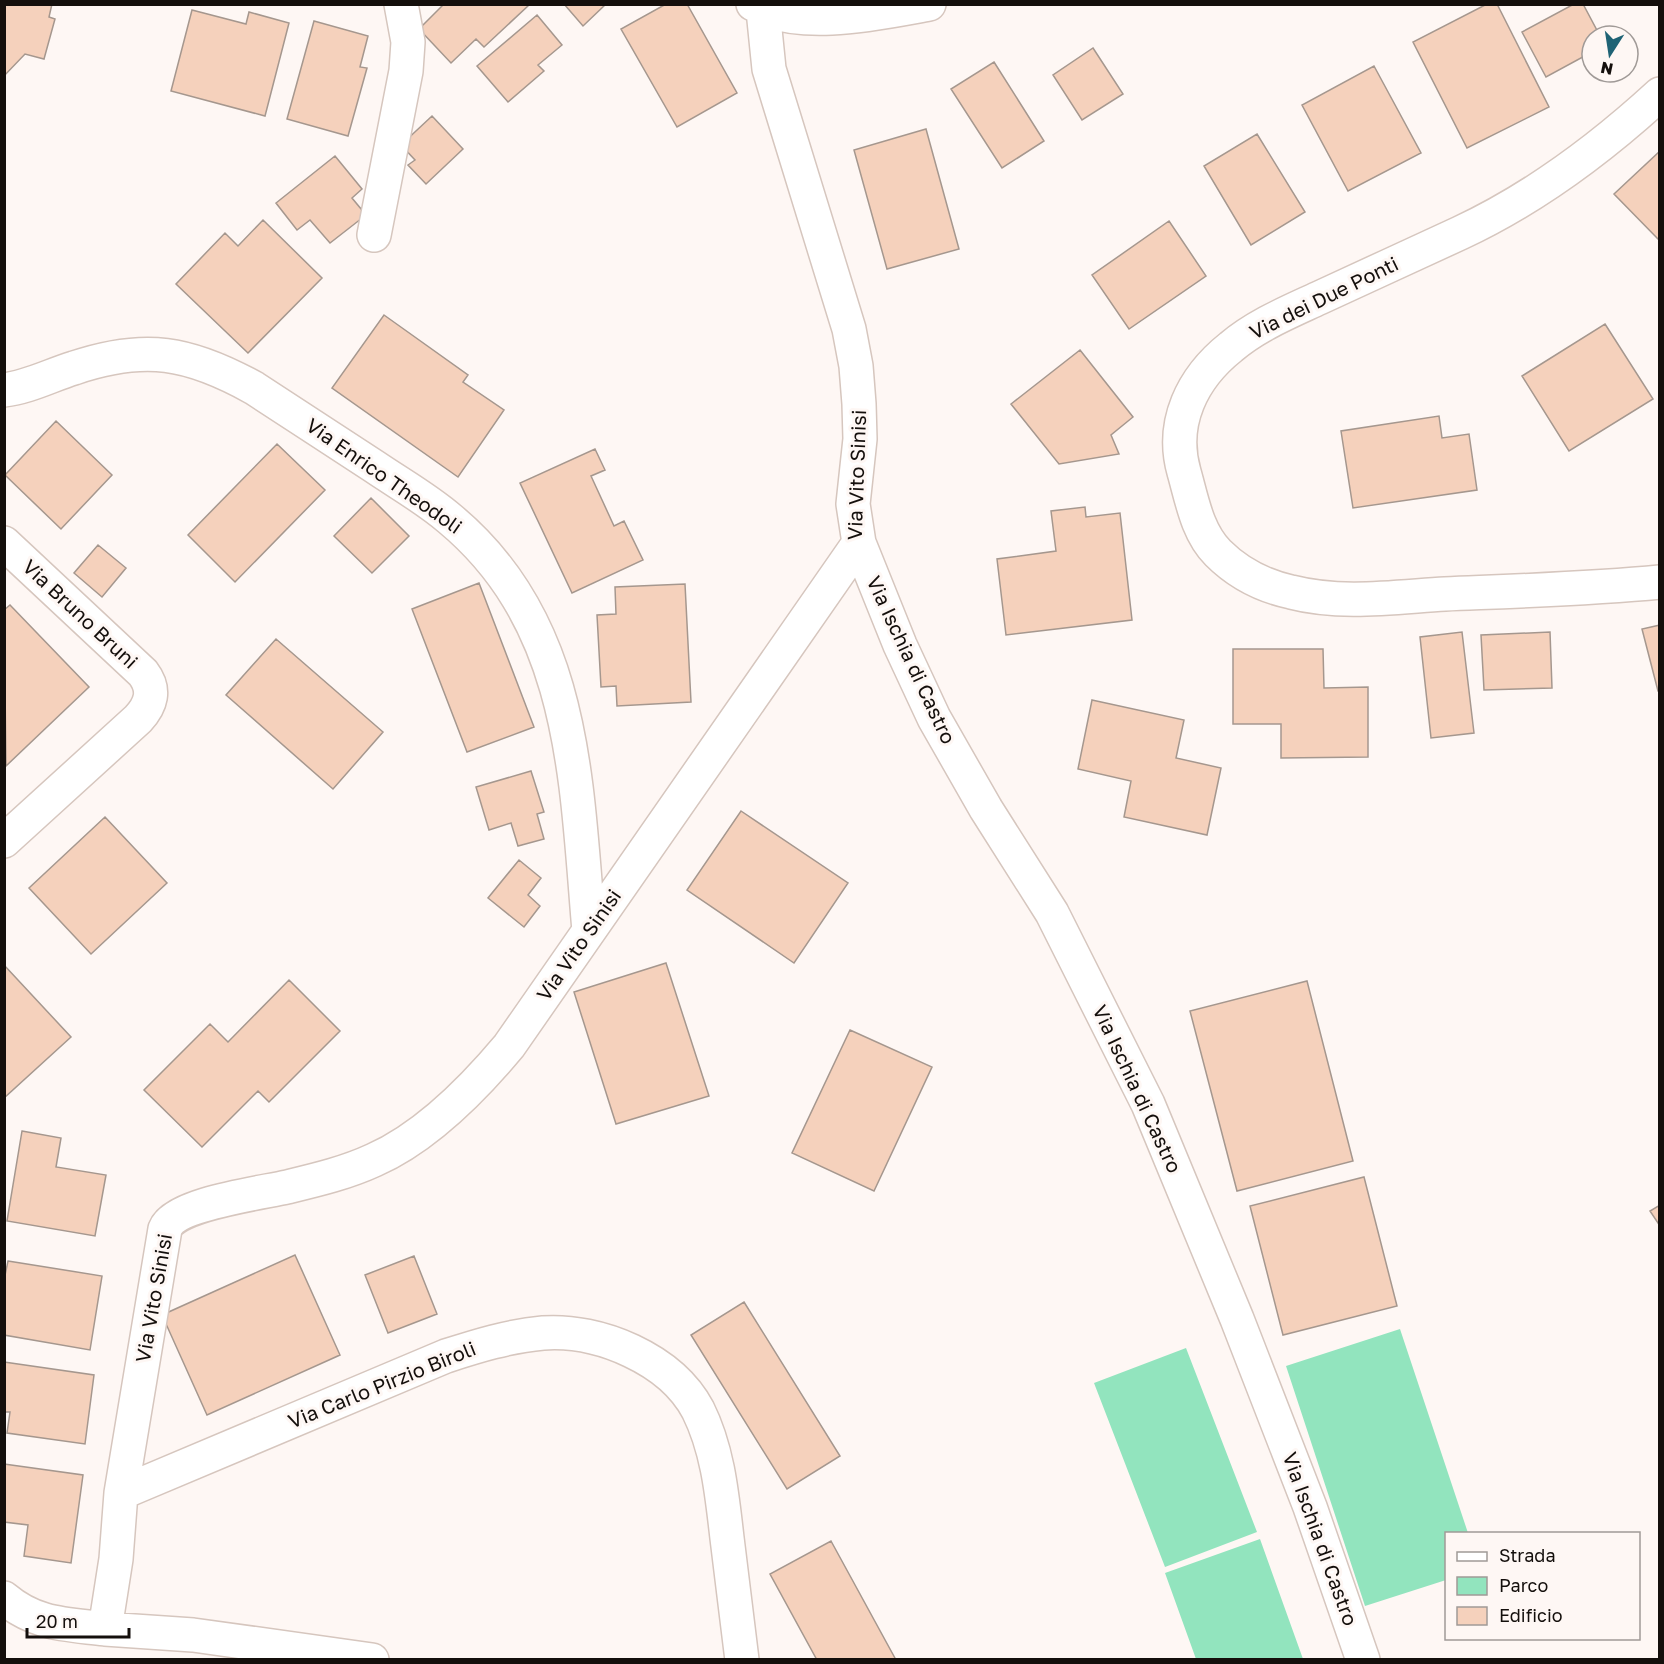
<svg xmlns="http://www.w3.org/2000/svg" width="1664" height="1664" font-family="'Golos Text',sans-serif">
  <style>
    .green { fill: #92e4be }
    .building { fill: #f5d1bc; stroke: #a5978e; stroke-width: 1.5 }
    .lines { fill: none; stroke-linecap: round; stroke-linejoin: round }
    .minor-casing { stroke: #d6c6be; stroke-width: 36 }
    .minor { stroke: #fff; stroke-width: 33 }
    .labels { text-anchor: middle; stroke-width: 6; stroke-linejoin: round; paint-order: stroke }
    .street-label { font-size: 20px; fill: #140f0c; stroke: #fef7f4 }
  </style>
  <rect width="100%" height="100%" fill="#fef7f4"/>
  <path class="green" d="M1400 1329 1468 1533 1446 1534V1580L1365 1606 1286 1366Z
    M1186 1348 1257 1532 1165 1567 1094 1383Z
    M1260 1539 1303 1659H1196L1165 1573Z"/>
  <path class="building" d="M4 4H52L49 17 55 19 44 59 25 54 4 76Z
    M444 4H528L529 5 484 47 476 39 451 63 419 29Z
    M564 4H606L583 26Z
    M666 4H687L737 93 677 127 621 29Z
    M1487 4H1497L1549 107 1467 148 1413 42Z
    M1574 4H1583L1600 36H1592V52L1546 77 1522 32Z
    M192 10 246 24 249 12 289 23 265 116 171 91Z
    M537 15 562 45 538 65 544 71 508 102 477 66Z
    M314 21 368 36 360 67 367 68 348 136 287 119Z
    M1093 48 1123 94 1082 120 1053 75Z
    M994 62 1044 141 1002 168 951 89Z
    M1374 66 1421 153 1348 191 1302 105Z
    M432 116 463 149 426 184 408 165 415 160 401 145Z
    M926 129 959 249 887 269 854 150Z
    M1257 134 1305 212 1251 245 1204 166Z
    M1660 151V240H1659L1614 194Z
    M335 156 362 189 352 198 366 215 330 243 310 220 297 230 276 203Z
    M263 220 322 278 248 353 176 284 225 233 238 246Z
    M1169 221 1206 276 1129 329 1092 275Z
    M384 315 468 375 463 382 504 410 458 477 332 388Z
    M1605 324 1653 399 1569 451 1522 376Z
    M1080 350 1133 417 1111 435 1119 454 1059 464 1011 404Z
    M1439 416 1442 438 1469 434 1477 490 1353 508 1341 431Z
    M56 421 112 475 61 529 5 475Z
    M277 444 325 490 235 582 188 535Z
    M595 449 605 470 591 476 614 526 624 521 643 560 572 593 520 483Z
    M371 498 409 536 372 573 334 536Z
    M1085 507 1086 517 1120 513 1132 620 1006 635 997 559 1056 551 1051 511Z
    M98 545 126 568 102 597 74 573Z
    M479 583 534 727 467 752 412 609Z
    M685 584 691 702 617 706 616 686 601 687 597 615 616 614 615 587Z
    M10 605 89 687 6 766 4 610Z
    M1660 625V691H1658L1642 629Z
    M1462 632 1474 733 1431 738 1420 637Z
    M1550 632 1552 688 1484 690 1481 635Z
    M276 639 383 732 333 789 226 695Z
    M1233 649H1323L1324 688 1368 687V757L1281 758V724H1233Z
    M1092 700 1184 720 1176 758 1221 768 1207 835 1124 817 1131 781 1078 769Z
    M531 771 544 812 537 814 544 839 518 846 511 823 489 830 476 787Z
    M741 811 848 883 794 963 687 890Z
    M105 817 167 883 91 954 29 888Z
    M519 860 541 878 528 895 540 906 524 927 488 898Z
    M666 963 709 1096 616 1124 574 992Z
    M4 965 71 1037 4 1098Z
    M289 980 340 1031 269 1102 258 1091 202 1147 144 1090 210 1024 228 1042Z
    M1307 981 1353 1161 1237 1191 1190 1011Z
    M850 1030 932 1067 874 1191 792 1153Z
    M22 1131 61 1138 56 1167 106 1175 95 1236 7 1221Z
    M1364 1177 1397 1306 1283 1335 1250 1206Z
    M1660 1205V1226L1650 1211Z
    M295 1255 340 1355 207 1415 162 1315Z
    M414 1256 437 1314 388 1333 365 1275Z
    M8 1261 102 1276 90 1350 4 1335V1280Z
    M744 1302 840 1456 787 1489 691 1335Z
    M4 1362 94 1375 85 1444 7 1433 10 1412H4Z
    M4 1464 83 1475 71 1563 24 1556 28 1525 4 1522Z
    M831 1541 896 1660H817L770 1574Z"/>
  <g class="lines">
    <defs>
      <path id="minor" d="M753 4C800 31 879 13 929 4
        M763 10 769 69 849 329 856 366 859 404 860 439 853 504 859 543 900 645 934 718 986 809 1052 913 1148 1104 1237 1319 1310 1507 1363 1660
        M1660 94C1599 150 1535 198 1460 233 1413 255 1366 276 1319 298 1289 312 1257 325 1231 347 1192 378 1170 423 1184 472 1192 500 1197 532 1218 553 1238 573 1264 586 1291 592 1341 605 1395 597 1445 594 1517 591 1588 589 1660 582
        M374 235 406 71 408 42 401 4
        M4 390C29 387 51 375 74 368 145 344 189 352 254 388 294 414 335 441 375 467 400 484 427 499 450 519 576 624 576 780 589 931
        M4 543 143 673C156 690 151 705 138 719L4 841
        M121 1493 446 1356C477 1346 509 1336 543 1333 599 1329 671 1359 698 1410 718 1450 722 1495 727 1538 732 1578 737 1619 742 1660
        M4 1598C36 1625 66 1624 105 1629L116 1559 121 1493 165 1229C174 1204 261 1193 287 1187 316 1180 346 1173 374 1160 426 1137 473 1089 509 1046L859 543
        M105 1629 193 1635 372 1660"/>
    </defs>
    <use href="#minor" class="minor-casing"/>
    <use href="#minor" class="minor"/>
  </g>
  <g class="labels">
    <g class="street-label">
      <text transform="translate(1324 298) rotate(-26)" y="7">Via dei Due Ponti</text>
      <text transform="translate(857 475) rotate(-88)" y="7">Via Vito Sinisi</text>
      <text transform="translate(384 476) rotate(35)" y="7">Via Enrico Theodoli</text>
      <text transform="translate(80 614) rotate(43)" y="7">Via Bruno Bruni</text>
      <text transform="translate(911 660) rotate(65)" y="7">Via Ischia di Castro</text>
      <text transform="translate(579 945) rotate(-55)" y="7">Via Vito Sinisi</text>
      <text transform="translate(1137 1089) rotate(65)" y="7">Via Ischia di Castro</text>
      <text transform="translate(154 1298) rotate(-80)" y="7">Via Vito Sinisi</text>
      <text transform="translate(382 1385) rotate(-22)" y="7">Via Carlo Pirzio Biroli</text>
      <text transform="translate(1320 1539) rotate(70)" y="7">Via Ischia di Castro</text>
    </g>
  </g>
  <rect width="1664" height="1664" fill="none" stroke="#140f0c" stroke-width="12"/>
  <rect x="1445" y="1532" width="195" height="108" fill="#fef7f4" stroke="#a09a97" stroke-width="1.5"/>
  <rect x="1457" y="1552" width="30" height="9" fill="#ffffff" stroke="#a09a97" stroke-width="1.5"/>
  <text x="1499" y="1562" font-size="18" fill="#140f0c">Strada</text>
  <rect x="1457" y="1577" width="30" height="18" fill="#92e4be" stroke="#a09a97" stroke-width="1.5"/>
  <text x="1499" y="1592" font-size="18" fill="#140f0c">Parco</text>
  <rect x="1457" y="1607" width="30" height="18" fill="#f5d1bc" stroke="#a09a97" stroke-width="1.5"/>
  <text x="1499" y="1622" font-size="18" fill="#140f0c">Edificio</text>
  <g transform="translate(1610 54) rotate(192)"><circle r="28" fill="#fef7f4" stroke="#a09a97" stroke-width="1.5"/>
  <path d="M0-4.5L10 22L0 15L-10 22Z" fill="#1f6375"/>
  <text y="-9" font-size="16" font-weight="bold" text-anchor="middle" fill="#140f0c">N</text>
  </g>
  <path d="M27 1628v9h102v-9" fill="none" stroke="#140f0c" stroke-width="3"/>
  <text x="36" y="1628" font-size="18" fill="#140f0c" stroke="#fef7f4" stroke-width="4.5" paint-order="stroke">20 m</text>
</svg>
